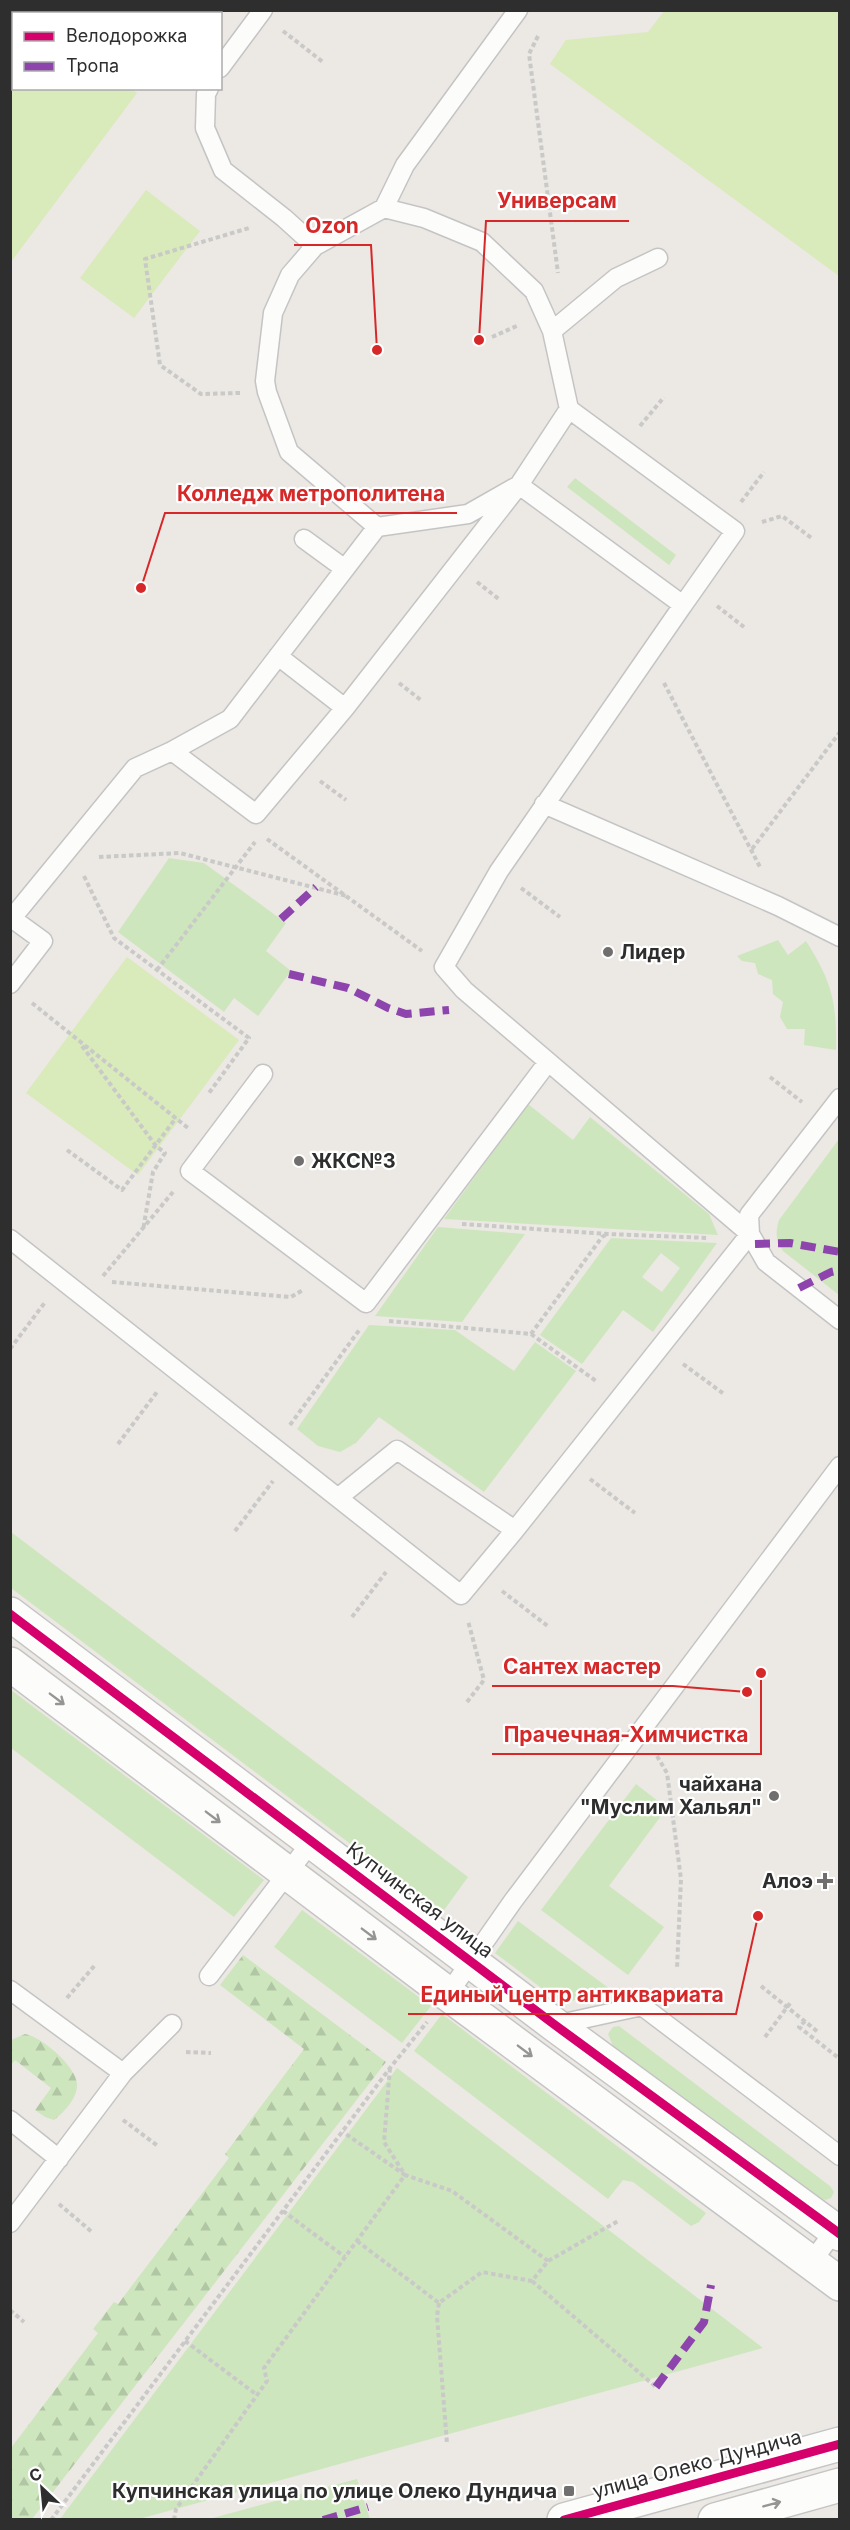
<svg xmlns="http://www.w3.org/2000/svg" width="850" height="2530" font-family="Inter,sans-serif">
  <style>
    .grass { fill: #cee6be; fill-rule: evenodd }
    .forest { fill: url(#forest-firs) }
    .pitch { fill: #d9eabb }
    .lines { fill: none; stroke-linecap: round; stroke-linejoin: round }
    .service-casing { stroke: #c5c4c5; stroke-width: 21 }
    .minor-casing { stroke: #c5c4c5; stroke-width: 36 }
    .tertiary-casing { stroke: #c5c4c5; stroke-width: 36 }
    .path { stroke: #c9c9c8; stroke-width: 4; stroke-dasharray: 4.5 3; stroke-linecap: butt }
    .service { stroke: #fcfcfb; stroke-width: 18 }
    .minor { stroke: #fcfcfb; stroke-width: 33 }
    .tertiary { stroke: #fcfcfb; stroke-width: 33 }
    .quiet { stroke: #8e44ad; stroke-width: 8; stroke-dasharray: 15 8; stroke-linecap: butt }
    .cycleway-casing { stroke: #fff; stroke-width: 13 }
    .cycleway { stroke: #d6006c; stroke-width: 9 }
    .oneway { stroke: #959594 }
    .poi-dot { fill: #706f6e; stroke: #fff; stroke-width: 2 }
    .labels { text-anchor: middle; stroke-width: 4.5; stroke-linejoin: round; paint-order: stroke }
    .poi-label { font-size: 20px; font-weight: bold; fill: #2e2e2e; stroke: #fff; text-anchor: end }
    .street-label { font-size: 20px; fill: #2e2e2e; stroke: #fff }
    .leader { fill: none; stroke: #d62828; stroke-width: 2 }
    .callout-dot { fill: #d62828; stroke: #fff; stroke-width: 2 }
    .callout-label { font-size: 21px; text-anchor: middle; font-weight: bold; fill: #d62828; stroke: #fff; stroke-width: 4.5; stroke-linejoin: round; paint-order: stroke }
  </style>
  <defs>
    <pattern id="forest-firs" width="22" height="20" patternUnits="userSpaceOnUse" patternTransform="scale(1.5)"><rect width="22" height="20" fill="#cee6be"/><path d="M5 1l3.5 6h-7zM16 11l3.5 6h-7z" fill="#b1c6a4"/></pattern>
  </defs>
  <rect width="100%" height="100%" fill="#ece8e4"/>
  <path class="grass" d="M575 478 676 555 669 565 567 487Z
    M169 858 204 863 286 923 266 951 291 971 258 1016 234 998 224 1012 118 932Z
    M778 940 788 955 806 941C832 982 837 1002 836 1050L804 1045 805 1029H787L780 1017 783 1002 773 994 772 980 758 974 755 963 742 961 737 956Z
    M528 1104 573 1140 590 1117 709 1214 718 1235 444 1219Z
    M839 1139H840L839 1295 783 1251C776 1240 775 1233 779 1220Z
    M438 1227 525 1234 462 1322 375 1316Z
    M611 1238 717 1243 653 1332 623 1310 582 1364 540 1335ZM661 1253 680 1268 662 1292 642 1277Z
    M369 1325 455 1330 514 1371 535 1342 576 1371 484 1492 379 1417 356 1443 340 1452 318 1446 297 1429Z
    M11 1532 468 1877 442 1913 11 1588Z
    M11 1690 264 1880 234 1917 11 1748Z
    M636 1784 663 1805 664 1812 609 1886 664 1927 628 1975 541 1910Z
    M302 1910 431 2006 402 2043 274 1947Z
    M518 1921 614 1992 561 2003 495 1953Z
    M442 2014 706 2213 699 2222 691 2226 633 2182 623 2180 608 2199 414 2051Z
    M619 2026 830 2186 834 2192 831 2198 826 2200 819 2198 613 2046 608 2034 613 2027Z
    M397 2068 763 2348 139 2519H60Z
    M357 2479 370 2519H209Z"/>
  <path class="forest" d="M243 1955 386 2062 32 2519H11V2448L98 2333 93 2329 114 2302 118 2304 229 2158 225 2154 304 2049 220 1985Z
    M25 2034C41 2036 78 2068 77 2085 77 2099 64 2112 54 2120L45 2117 35 2110 51 2088 15 2060 11 2065V2040Z"/>
  <path class="pitch" d="M22 10 26 13 14 14V88H130L137 93 11 262 10 11Z
    M664 11H839V276L550 64 566 40 648 32Z
    M146 190 200 231 134 318 80 278Z
    M127 957 239 1040 138 1175 26 1093Z"/>
  <g class="lines">
    <defs>
      <path id="service" d="M163 10 167 14
        M220 68 263 10
        M209 88 206 94 205 128 223 170 284 218 315 246
        M384 208 405 165 518 10
        M552 331 616 278 658 258
        M569 409 735 531 683 605
        M519 485 683 605 499 871 444 967 464 990 750 1234 766 1262 840 1320
        M304 539 345 569
        M278 656 345 708
        M172 751 256 814 345 708 519 485 569 409 552 331 534 291 482 242 424 218 384 208 315 246 290 275 273 313 265 381 267 392 289 452 377 527 468 514 519 485
        M544 804 778 906 840 937
        M10 917 43 941 10 984
        M12 918 135 768 172 751 230 719 377 527
        M263 1074 190 1171 366 1303 548 1062
        M10 1239 461 1595 515 1530 750 1234 749 1215 840 1098
        M339 1497 397 1450 515 1530
        M209 1976 312 1841
        M10 1990 123 2073
        M448 1994 513 1901 840 1466
        M555 2025 642 2006 840 2156
        M10 2120 59 2159
        M10 2223 123 2073 172 2024
        M811 2263 840 2223"/>
      <path id="minor" d="M10 1614 555 2025 840 2234
        M10 1664 448 1994 840 2284"/>
      <path id="tertiary" d="M564 2520 840 2444
        M715 2520 840 2485"/>
    </defs>
    <use href="#service" class="service-casing"/>
    <use href="#minor" class="minor-casing"/>
    <use href="#tertiary" class="tertiary-casing"/>
    <path class="path" d="M283 31 323 62
      M538 36 529 54 558 273
      M492 337 519 325
      M240 393 201 394 160 365 145 259 249 228
      M640 426 664 397
      M741 502 764 472
      M762 522 782 516 813 539
      M477 582 500 600
      M717 606 744 627
      M399 683 422 701
      M664 683 760 867
      M320 781 346 800
      M267 839 422 951
      M752 849 840 732
      M99 857 180 853 347 896
      M84 876 114 938 249 1038 209 1093
      M521 888 560 917
      M157 970 255 842
      M32 1003 188 1128
      M82 1046 156 1146 165 1153 153 1172 143 1230
      M770 1077 802 1102
      M67 1150 122 1190 176 1118
      M462 1224 608 1234 709 1238
      M103 1276 173 1192
      M112 1282 291 1297 303 1290
      M389 1321 531 1334 602 1237 607 1234
      M531 1334 596 1381
      M10 1349 46 1301
      M683 1364 724 1394
      M290 1425 360 1329
      M118 1444 157 1392
      M590 1479 635 1513
      M235 1531 273 1481
      M502 1591 549 1627
      M352 1617 386 1572
      M467 1702 484 1680 468 1621
      M657 1756 667 1773 681 1879 677 1968
      M761 1986 818 2032
      M67 1998 95 1965
      M805 2021 799 2027 840 2059
      M765 2037 791 2002
      M186 2052 211 2053
      M390 2068 384 2142 405 2175 452 2191 548 2261
      M123 2120 158 2146
      M59 2204 92 2232
      M283 2211 345 2257
      M357 2241 439 2303 482 2272 532 2281 548 2261 618 2221
      M532 2281 656 2387
      M439 2303 437 2316 447 2444
      M10 2310 24 2322
      M185 2341 257 2395
      M51 2520 390 2068 427 2022
      M174 2520 176 2509 267 2381 264 2368 405 2175 343 2132"/>
    <use href="#service" class="service"/>
    <use href="#minor" class="minor"/>
    <use href="#tertiary" class="tertiary"/>
    <path class="quiet" d="M281 919 316 887
      M289 974 348 988 388 1008 406 1014 449 1010
      M755 1244 790 1243 840 1252
      M799 1288 831 1272 840 1270
      M656 2387 704 2322 711 2285
      M323 2520 368 2507"/>
    <defs>
      <path id="cycleway" d="M10 1614 555 2025 840 2234
        M564 2520 840 2444"/>
    </defs>
    <use href="#cycleway" class="cycleway-casing"/>
    <use href="#cycleway" class="cycleway"/>
  </g>
  <defs><path id="oneway-shaft" d="M-6 0H5M1.5-3L5.5 0L1.5 3" fill="none" stroke-width="1.6" stroke-linecap="round" stroke-linejoin="round" transform="scale(1.5)"/></defs>
  <g class="oneway">
    <use href="#oneway-shaft" transform="translate(57 1699) rotate(37)"/>
    <use href="#oneway-shaft" transform="translate(213 1817) rotate(37)"/>
    <use href="#oneway-shaft" transform="translate(369 1934) rotate(37)"/>
    <use href="#oneway-shaft" transform="translate(525 2051) rotate(37)"/>
    <use href="#oneway-shaft" transform="translate(772 2504) rotate(-15)"/>
  </g>
  <g class="poi-dot">
    <circle cx="608" cy="952" r="6"/>
    <circle cx="299" cy="1161" r="6"/>
    <circle cx="774" cy="1796" r="6"/>
    <path d="M822 1872h6v6h6v6h-6v6h-6v-6h-6v-6h6z"/>
    <rect x="563" y="2485" width="12" height="12" rx="3"/>
  </g>
  <g class="labels">
    <g class="poi-label">
      <text x="620" y="959" text-anchor="start">Лидер</text>
      <text x="311" y="1168" text-anchor="start">ЖКС№3</text>
      <text x="762" y="1791">чайхана<tspan x="762" dy="23">"Муслим Хальял"</tspan></text>
      <text x="813" y="1888">Алоэ</text>
      <text x="557" y="2498">Купчинская улица по улице Олеко Дундича</text>
    </g>
    <g class="street-label">
      <text transform="translate(420 1900) rotate(37)" y="7">Купчинская улица</text>
      <text transform="translate(697 2464) rotate(-15)" y="7">улица Олеко Дундича</text>
    </g>
  </g>
  <path class="leader" d="M479 340L486 221H629M377 350L371 245H294M141 588L165 513H457M747 1692L673 1686H492M761 1673L761 1754H492M758 1916L736 2014H408"/>
  <g class="callout-dot">
    <circle cx="479" cy="340" r="6"/>
    <circle cx="377" cy="350" r="6"/>
    <circle cx="141" cy="588" r="6"/>
    <circle cx="747" cy="1692" r="6"/>
    <circle cx="761" cy="1673" r="6"/>
    <circle cx="758" cy="1916" r="6"/>
  </g>
  <g class="callout-label">
    <text x="557" y="208">Универсам</text>
    <text x="332" y="233">Ozon</text>
    <text x="311" y="501">Колледж метрополитена</text>
    <text x="582" y="1674">Сантех мастер</text>
    <text x="626" y="1742">Прачечная-Химчистка</text>
    <text x="572" y="2002">Единый центр антиквариата</text>
  </g>
  <rect width="850" height="2530" fill="none" stroke="#2e2e2e" stroke-width="24"/>
  <rect x="12" y="12" width="210" height="78" fill="#ffffff" stroke="#ababab" stroke-width="1.5"/>
  <rect x="24" y="32" width="30" height="9" fill="#d6006c" stroke="#ababab" stroke-width="1.5"/>
  <text x="66" y="42" font-size="18" fill="#2e2e2e">Велодорожка</text>
  <rect x="24" y="62" width="30" height="9" fill="#8e44ad" stroke="#ababab" stroke-width="1.5"/>
  <text x="66" y="72" font-size="18" fill="#2e2e2e">Тропа</text>
  <g transform="translate(42 2488) rotate(334)" stroke="#ffffff" stroke-width="4.5" paint-order="stroke">
  <path d="M0-4.5L10 22L0 15L-10 22Z" fill="#2e2e2e"/>
  <text y="-9" font-size="16" font-weight="bold" text-anchor="middle" fill="#2e2e2e">С</text>
  </g>
</svg>
